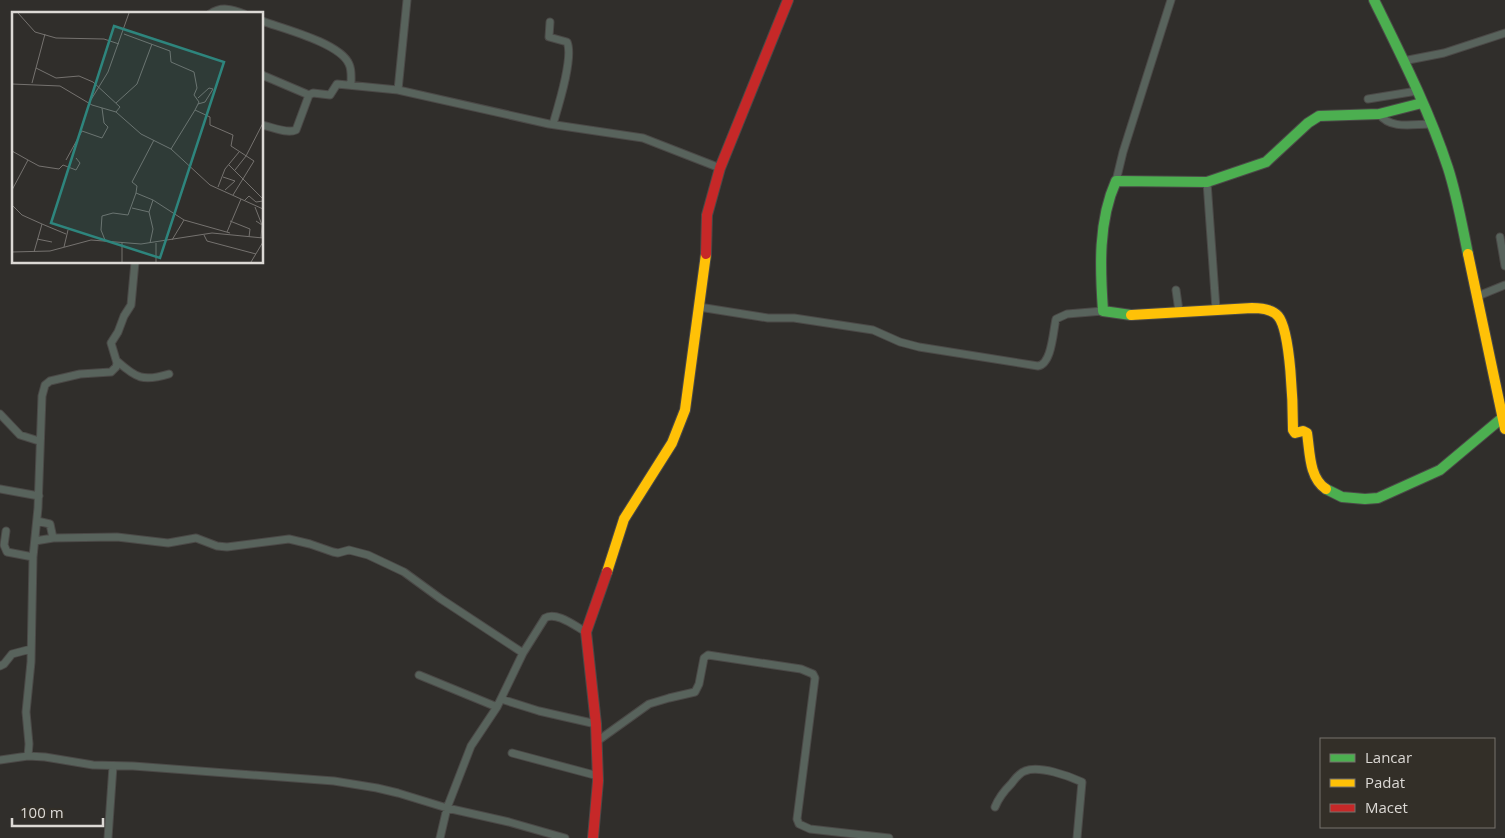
<svg xmlns="http://www.w3.org/2000/svg" width="1505" height="838" font-family="'Open Sans',sans-serif">
  <style>
    .lines { fill: none; stroke-linecap: round; stroke-linejoin: round }
    .street-casing { stroke: #4b4947; stroke-width: 9 }
    .fast-casing { stroke: #4b4947; stroke-width: 12 }
    .slow-casing { stroke: #4b4947; stroke-width: 12 }
    .jam-casing { stroke: #4b4947; stroke-width: 12 }
    .street { stroke: #58635c; stroke-width: 7 }
    .fast { stroke: #4caf50; stroke-width: 10 }
    .slow { stroke: #ffc107; stroke-width: 10 }
    .jam { stroke: #c62828; stroke-width: 10 }
    .inset-road { fill: none; stroke: #75726f; stroke-width: 1 }
    .view { fill: #2e857d; fill-opacity: 0.15; stroke: #2e857d; stroke-width: 2.5 }
    .inset-edge { fill: none; stroke: #dcd9d5; stroke-width: 2.5 }
  </style>
  <rect width="100%" height="100%" fill="#302e2b"/>
  <g class="lines">
    <defs>
      <path id="street" d="M407 0 398 90 549 124 643 138 720 168
        M210 14C221 6 232 9 244 14
        M262 21C284 29 340 43 349 64 352 70 351 78 351 84
        M550 22 549 37 567 42C574 57 558 107 553 124
        M1403 61 1444 53 1505 33
        M262 75 309 95
        M1368 99 1417 91
        M1379 114C1391 130 1413 124 1431 124
        M262 125C272 127 287 134 296 130L309 95 313 93 330 95 337 84 398 90
        M1116 181 1123 152 1171 0
        M1207 182 1216 309
        M1500 237 1505 266
        M1176 290 1179 311
        M1478 296 1505 285
        M699 307 768 318H794L873 330 900 342 919 347 1038 366C1052 364 1053 331 1056 319L1067 314 1103 311
        M117 361C136 378 143 382 169 374
        M0 414 20 435 39 441
        M0 489 39 496
        M37 521 50 524 53 538
        M6 531 4 545 7 552 33 557
        M35 541 53 538 117 537 168 543 196 538 217 546 227 547 289 539 310 544 333 552 338 553 349 550 368 555 404 572 441 599 523 653
        M0 666 4 664 12 654 31 649
        M419 675 497 707
        M501 699 539 711 596 724
        M596 742 649 704 669 698 695 692 699 684 704 658 708 655 801 669 813 674 815 678 797 819 799 824 810 829 889 838
        M512 753 598 776
        M28 756 29 744 26 712 31 662 33 557 38 508 42 396 45 385 50 381 80 374 111 372 116 367 117 363 111 343 118 332 124 316 131 305 135 262
        M0 760 28 756 45 757 93 765 133 766 334 781 377 788 398 793 447 808 509 822 565 838
        M995 807C999 797 1004 791 1011 784 1015 779 1019 773 1025 771 1039 765 1069 776 1082 782L1077 838
        M108 838 113 766
        M440 838 447 808 471 746 497 707 523 653 545 618C556 611 575 626 586 632"/>
      <path id="fast" d="M1374 0C1401 55 1429 110 1448 168 1457 196 1462 225 1468 254
        M1131 315 1103 311C1100 268 1098 221 1116 181L1207 182 1266 162 1308 123 1319 116 1379 114 1422 103
        M1326 489 1342 497 1365 499 1378 498 1440 470 1502 418"/>
      <path id="slow" d="M1468 254 1505 429
        M1131 315 1252 308C1260 308 1272 309 1278 316 1291 331 1293 408 1293 430L1295 433 1303 431 1307 433C1310 452 1309 478 1326 489
        M607 572 624 519 672 443 685 410 706 254"/>
      <path id="jam" d="M706 254 707 215 720 168 788 0
        M593 838 598 781 596 724 586 632 607 572"/>
    </defs>
    <use href="#street" class="street-casing"/>
    <use href="#fast" class="fast-casing"/>
    <use href="#slow" class="slow-casing"/>
    <use href="#jam" class="jam-casing"/>
    <use href="#street" class="street"/>
    <use href="#fast" class="fast"/>
    <use href="#slow" class="slow"/>
    <use href="#jam" class="jam"/>
  </g>
  <g transform="translate(12 12)">
    <rect width="251" height="251" fill="#302e2b"/>
    <path class="inset-road" d="M6 1 23 20 44 26 92 27 107 32M112 22 158 39 159 50 182 60 185 76 182 83 187 90 183 98M24 56 44 66 67 64 81 70 108 95 104 100M20 71 33 22M0 72 48 74 80 93 104 100 129 122 159 137 198 173 251 197M77 91 96 60 117 1M104 91 125 72 140 32M186 92 193 90 201 77 197 76 186 86M159 137 183 98 198 105V113L221 123 219 134 242 149 221 183M0 139 16 148 0 178M16 148 27 154 47 157 51 153 64 158 68 151 64 146M54 148 70 119 90 126 96 115 92 111 90 96M217 153 251 187M223 158 234 144 251 111M211 165 223 169 213 178M206 175 213 157 227 140M124 181 125 174 120 170 142 128M141 188 172 208 218 221M232 189 237 184 244 190 251 189M0 193 10 203 30 212M243 195 250 213M120 196 137 200M218 209 238 217 237 225M244 209 250 213 249 226M215 220 229 187M192 223 195 229 244 242M25 227 40 230M93 228 89 218 90 204 101 201 116 203 124 181 141 188 137 200 141 217 138 231M160 228 172 208M144 231V250M52 235 56 218M0 240 38 239 79 228 129 232 200 221 251 226M22 240 30 212 54 222M110 250V230M239 250 251 230"/>
    <path class="view" d="M102 14 212 50 148 246 39 211Z"/>
    <rect width="251" height="251" class="inset-edge"/>
  </g>
  <rect x="1320" y="738" width="175" height="90" fill="#332f28" stroke="#77736d"/>
  <rect x="1330" y="754" width="25" height="8" fill="#4caf50" stroke="#77736d"/>
  <text x="1365" y="763" font-size="15" fill="#dcd9d5">Lancar</text>
  <rect x="1330" y="779" width="25" height="8" fill="#ffc107" stroke="#77736d"/>
  <text x="1365" y="788" font-size="15" fill="#dcd9d5">Padat</text>
  <rect x="1330" y="804" width="25" height="8" fill="#c62828" stroke="#77736d"/>
  <text x="1365" y="813" font-size="15" fill="#dcd9d5">Macet</text>
  <path d="M12 818v8h91v-8" fill="none" stroke="#dcd9d5" stroke-width="2.5"/>
  <text x="20" y="818" font-size="15" fill="#dcd9d5" stroke="#332f28" stroke-width="4" paint-order="stroke">100 m</text>
</svg>
